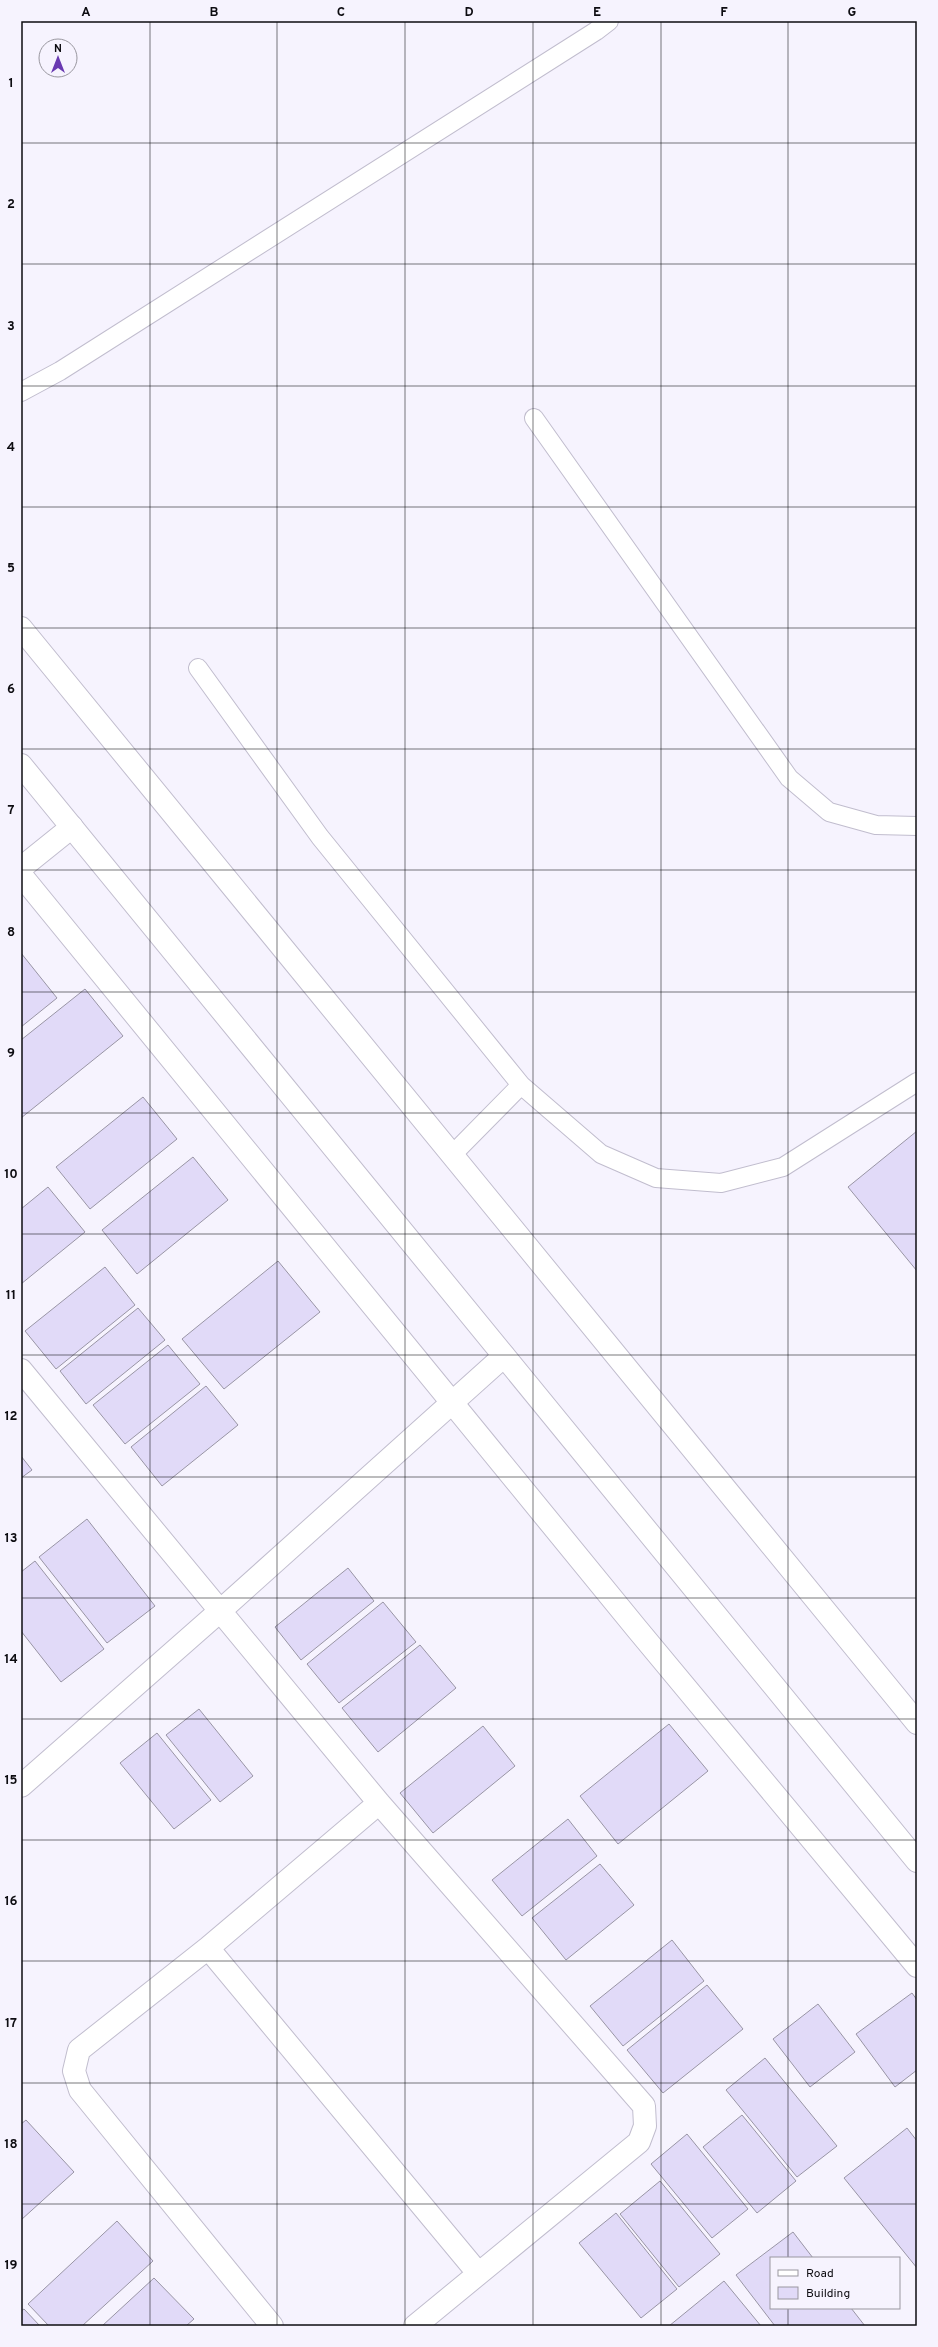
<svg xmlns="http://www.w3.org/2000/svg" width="938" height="2347" font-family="Overpass,sans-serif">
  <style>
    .building { fill: #e1daf8; stroke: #9995a5 }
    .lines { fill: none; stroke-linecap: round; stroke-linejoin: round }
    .service-casing { stroke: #c1bdce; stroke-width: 20 }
    .minor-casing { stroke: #c1bdce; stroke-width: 24 }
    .tertiary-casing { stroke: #c1bdce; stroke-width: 24 }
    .secondary-casing { stroke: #c1bdce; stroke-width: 24 }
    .service { stroke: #fff; stroke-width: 18 }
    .minor { stroke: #fff; stroke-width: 22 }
    .tertiary { stroke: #fff; stroke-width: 22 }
    .secondary { stroke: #fff; stroke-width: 22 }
    .grid { fill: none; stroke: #0d0c11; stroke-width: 1; stroke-opacity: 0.55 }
    .neatline { fill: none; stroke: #0d0c11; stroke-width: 1.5 }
    .grid-label { font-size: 13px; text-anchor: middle; font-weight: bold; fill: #0d0c11 }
  </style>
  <rect width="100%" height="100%" fill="#f6f3fe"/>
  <path class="building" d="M21 953 57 998 21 1027Z
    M85 989 123 1036 21 1118V1040Z
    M143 1097 177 1139 90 1209 56 1167Z
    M917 1131V1271L848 1187Z
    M193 1157 228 1200 137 1274 102 1230Z
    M48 1187 85 1232 21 1284V1209Z
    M278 1261 320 1312 224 1389 182 1339Z
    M105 1267 135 1305 56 1369 25 1331Z
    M138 1308 165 1340 86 1404 60 1371Z
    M168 1345 200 1384 125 1444 93 1405Z
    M206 1386 238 1425 162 1486 131 1447Z
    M21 1456 32 1470 21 1478Z
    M87 1519 155 1606 107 1643 39 1557Z
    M35 1561 104 1649 61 1682 21 1631V1572Z
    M348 1568 374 1601 301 1660 275 1627Z
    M383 1602 416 1642 339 1703 307 1664Z
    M420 1645 456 1688 378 1752 342 1708Z
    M199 1709 253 1776 220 1802 166 1735Z
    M669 1724 708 1771 618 1844 580 1796Z
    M483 1726 515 1766 433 1833 400 1793Z
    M157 1733 211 1800 174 1829 120 1763Z
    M568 1819 597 1856 522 1916 492 1880Z
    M600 1864 634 1905 566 1960 532 1918Z
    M672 1940 704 1981 623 2046 590 2006Z
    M707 1985 743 2029 663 2093 627 2050Z
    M912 1993 917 2000V2070L895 2087 856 2034Z
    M818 2004 855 2052 810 2087 773 2039Z
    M765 2058 837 2146 797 2177 726 2090Z
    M742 2115 796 2181 757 2213 703 2147Z
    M26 2120 74 2172 21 2220V2124Z
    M907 2128 917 2141V2268L844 2178Z
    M687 2134 748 2209 712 2238 651 2164Z
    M660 2181 720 2254 679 2287 620 2214Z
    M616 2213 677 2289 641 2318 579 2243Z
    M117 2221 153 2261 82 2326H49L28 2304Z
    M793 2232 813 2258H771V2308H851L865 2326H775L736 2275Z
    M154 2278 194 2319 186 2326H102Z
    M724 2281 761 2326H669Z
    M24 2309 40 2326H21V2311Z"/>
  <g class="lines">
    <defs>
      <path id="service" d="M21 392 60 371 596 31 609 21
        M534 418 789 778 829 812 876 825 917 826
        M198 668 320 837 521 1085 601 1154 656 1178 721 1183 783 1167 917 1082
        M452 1155 521 1085"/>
      <path id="minor" d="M21 868 72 827
        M21 1370 379 1803 644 2106 645 2126 639 2142 415 2326
        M21 1786 220 1611 504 1356
        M208 1948 478 2273
        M272 2326 80 2090 74 2071 79 2050 208 1948 379 1803"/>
      <path id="tertiary" d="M21 875 637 1629 917 1966"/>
      <path id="secondary" d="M21 628 917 1723
        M21 765 917 1861"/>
    </defs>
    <use href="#service" class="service-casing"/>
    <use href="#minor" class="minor-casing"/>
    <use href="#tertiary" class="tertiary-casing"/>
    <use href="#secondary" class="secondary-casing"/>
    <use href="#service" class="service"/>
    <use href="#minor" class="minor"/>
    <use href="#tertiary" class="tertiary"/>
    <use href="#secondary" class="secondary"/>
  </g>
  <path class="grid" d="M150 21V2326M277 21V2326M405 21V2326M533 21V2326M661 21V2326M788 21V2258M21 143H917M21 264H917M21 386H917M21 507H917M21 628H917M21 749H917M21 870H917M21 992H917M21 1113H917M21 1234H917M21 1355H917M21 1477H917M21 1598H917M21 1719H917M21 1840H917M21 1961H917M21 2083H917M21 2204H917M788 2308V2326"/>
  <rect width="938" height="2347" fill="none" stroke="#f6f3fe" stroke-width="44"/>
  <rect x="770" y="2257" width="130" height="52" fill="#f6f3fe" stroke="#99979f"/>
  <rect x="778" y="2270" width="20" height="6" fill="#ffffff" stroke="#99979f"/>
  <text x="806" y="2277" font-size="12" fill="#0d0c11">Road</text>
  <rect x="778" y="2287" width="20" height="12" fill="#e1daf8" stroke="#99979f"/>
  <text x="806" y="2297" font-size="12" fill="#0d0c11">Building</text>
  <g transform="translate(58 58)"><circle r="19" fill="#f6f3fe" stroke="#99979f"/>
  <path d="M0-3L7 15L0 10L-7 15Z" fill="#6939b1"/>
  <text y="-6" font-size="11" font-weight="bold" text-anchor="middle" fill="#0d0c11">N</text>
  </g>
  <rect x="22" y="22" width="894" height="2303" class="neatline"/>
  <g class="grid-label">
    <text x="86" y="16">A</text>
    <text x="214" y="16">B</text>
    <text x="341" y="16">C</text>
    <text x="469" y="16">D</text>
    <text x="597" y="16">E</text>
    <text x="724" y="16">F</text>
    <text x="852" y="16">G</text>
    <text x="11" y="87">1</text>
    <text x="11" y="208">2</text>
    <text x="11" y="330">3</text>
    <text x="11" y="451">4</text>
    <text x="11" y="572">5</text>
    <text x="11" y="693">6</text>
    <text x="11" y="814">7</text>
    <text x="11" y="936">8</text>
    <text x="11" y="1057">9</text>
    <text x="11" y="1178">10</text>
    <text x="11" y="1299">11</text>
    <text x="11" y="1420">12</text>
    <text x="11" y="1542">13</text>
    <text x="11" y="1663">14</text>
    <text x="11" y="1784">15</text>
    <text x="11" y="1905">16</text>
    <text x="11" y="2027">17</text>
    <text x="11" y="2148">18</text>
    <text x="11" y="2269">19</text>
  </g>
</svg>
